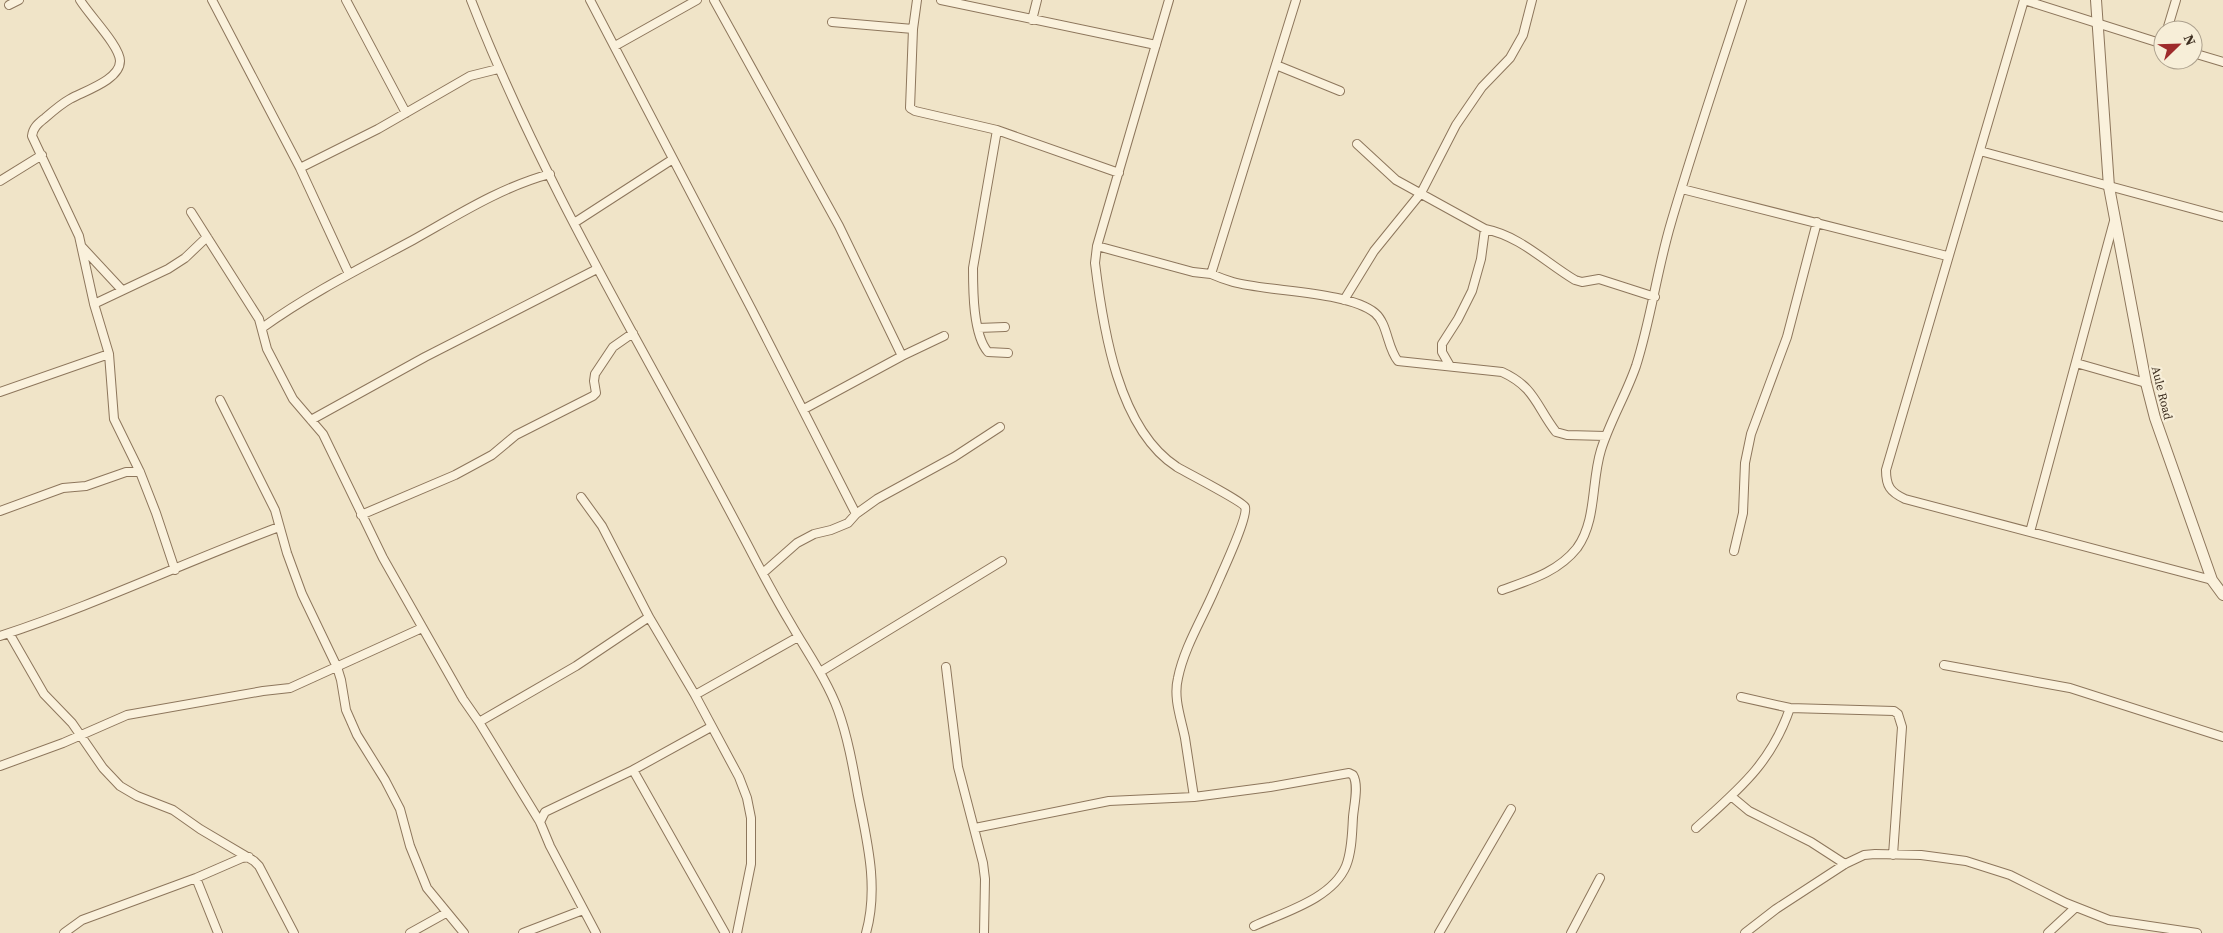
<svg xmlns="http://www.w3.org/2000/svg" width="2223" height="933" font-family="'Source Serif 4',serif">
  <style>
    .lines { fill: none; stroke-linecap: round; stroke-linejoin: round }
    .minor-casing { stroke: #8d765c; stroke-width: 10 }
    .tertiary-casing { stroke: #8d765c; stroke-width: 12 }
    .minor { stroke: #faf1dc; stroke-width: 8 }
    .tertiary { stroke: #faf1dc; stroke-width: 10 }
    .labels { text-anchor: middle; stroke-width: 4.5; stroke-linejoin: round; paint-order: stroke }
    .street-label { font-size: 12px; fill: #3d2e20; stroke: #f7eed8 }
  </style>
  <rect width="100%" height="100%" fill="#f0e4c8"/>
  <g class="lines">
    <defs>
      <path id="minor" d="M80 0C89 15 120 46 120 61 120 80 84 91 70 99 61 104 53 111 45 118 39 123 33 127 32 136L79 236 94 304 109 354 114 419 140 472 156 513 175 570
        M212 0 300 168 349 274
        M346 0 406 113
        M471 0C547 196 660 375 756 561 767 582 779 604 791 624 807 652 827 680 838 710 848 738 853 767 858 795 867 841 879 887 866 933
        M590 0 752 310 856 514
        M714 0 839 226 902 356
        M917 0 913 29 910 108 915 111 997 130 1119 173
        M941 0 1156 45
        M1169 0 1097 246 1095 263C1103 328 1118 429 1177 467 1187 473 1242 501 1245 507 1249 516 1219 579 1214 591 1202 619 1184 648 1178 678 1173 698 1181 718 1185 738 1188 757 1191 777 1194 797
        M2024 0 1886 470C1886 486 1890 492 1905 499L2212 580
        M2024 0 2163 44
        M9 5 19 0
        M1032 20 1037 0
        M832 22 913 29
        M2167 30 2176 0
        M615 46 697 0
        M2193 53 2223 62
        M1276 65 1340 91
        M997 130 973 268C973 290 973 335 988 352L1008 353
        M1357 144 1396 180 1485 229C1520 236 1545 262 1575 280L1582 282 1599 279 1655 297
        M1980 151 2223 217
        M300 168 378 129 470 76 498 69
        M0 181 42 155
        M1682 189 1947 256
        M191 212 259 319 267 349 293 399 323 434 383 558 463 699 479 722
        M574 223 673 159
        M1097 246 1193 272 1211 274 1296 0
        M82 247 122 290
        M1211 274C1218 277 1226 280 1233 282 1269 292 1348 291 1375 313 1388 324 1387 348 1398 361L1502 372C1535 387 1536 406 1556 432L1567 435 1606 436
        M1344 300 1374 251 1421 193 1456 125 1482 87 1510 58 1523 35 1532 0
        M94 304 168 269 185 258 207 237
        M262 328C309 294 361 268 413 240 456 216 501 187 550 174
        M978 328 1005 327
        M2076 363 2146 383
        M1450 366 1442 352V344L1458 319 1472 291 1481 259 1485 229
        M0 392 109 354
        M220 400 275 510 287 553 302 594 337 667 341 680 346 710 357 735 385 780 400 809 410 846 427 888 464 933
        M804 409 902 356 944 336
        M311 420 425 357 597 269
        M581 497 602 526 649 617 695 695 739 777 747 798 751 818V864L737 933
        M0 511 63 488 86 486 126 472H140
        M361 515 455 475 492 455 516 435 593 396 596 393 594 381 595 374 613 347 633 333
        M2030 532 2114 221
        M1734 551 1743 513 1745 463 1751 434 1787 337 1817 222
        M763 573 797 543 814 534 831 530 848 523 856 514 877 499 954 457 1000 427
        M1502 590C1530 580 1558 572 1577 548 1597 520 1591 482 1601 450 1610 421 1626 395 1636 366 1651 319 1657 270 1671 223 1693 148 1718 74 1742 0
        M9 633 44 694 72 723 103 768 120 786 137 796 173 810 200 829 254 861 259 866 294 933
        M0 636C95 605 185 562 279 527
        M1944 665 2070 688 2223 737
        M946 667 958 767 983 863 985 879 984 933
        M820 672 1002 561
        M695 695 798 637
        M1741 697 1790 708 1894 711 1898 714 1902 727 1893 855
        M0 766 63 743 127 715 263 691 290 688 422 628
        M633 770 725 933
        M1731 796 1749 811 1811 842 1845 864
        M540 822 545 812 633 770 711 727
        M975 828 1109 801 1194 797 1270 787 1349 773 1353 775C1359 785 1354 805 1353 817 1352 833 1352 851 1346 866 1332 899 1284 912 1254 926
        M1696 828C1738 790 1771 764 1790 708
        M196 878 218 933
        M64 933 82 920 196 878 242 858 249 857
        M410 933 446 913
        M523 933 583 910
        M596 933 550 846 540 822 479 722 576 666 649 617
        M1439 933 1511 809
        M1571 933 1600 878
        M1745 933 1776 909 1845 864 1864 855 1875 854 1921 855 1966 861 2010 875 2066 903 2109 920 2197 933
        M2048 933 2076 907"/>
      <path id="tertiary" d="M2096 0 2109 187 2146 383 2155 418 2212 580 2223 595"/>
    </defs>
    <use href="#minor" class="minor-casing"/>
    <use href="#tertiary" class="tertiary-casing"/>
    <use href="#minor" class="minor"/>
    <use href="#tertiary" class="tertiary"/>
  </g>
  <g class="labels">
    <g class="street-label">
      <text transform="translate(2162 393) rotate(76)" y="4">Aule Road</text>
    </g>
  </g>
  <g transform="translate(2178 45) rotate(67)"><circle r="24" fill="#f7eed8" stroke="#ada18e"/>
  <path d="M0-4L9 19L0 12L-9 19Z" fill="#9e2a2b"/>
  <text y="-8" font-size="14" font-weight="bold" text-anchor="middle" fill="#3d2e20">N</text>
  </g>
</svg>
